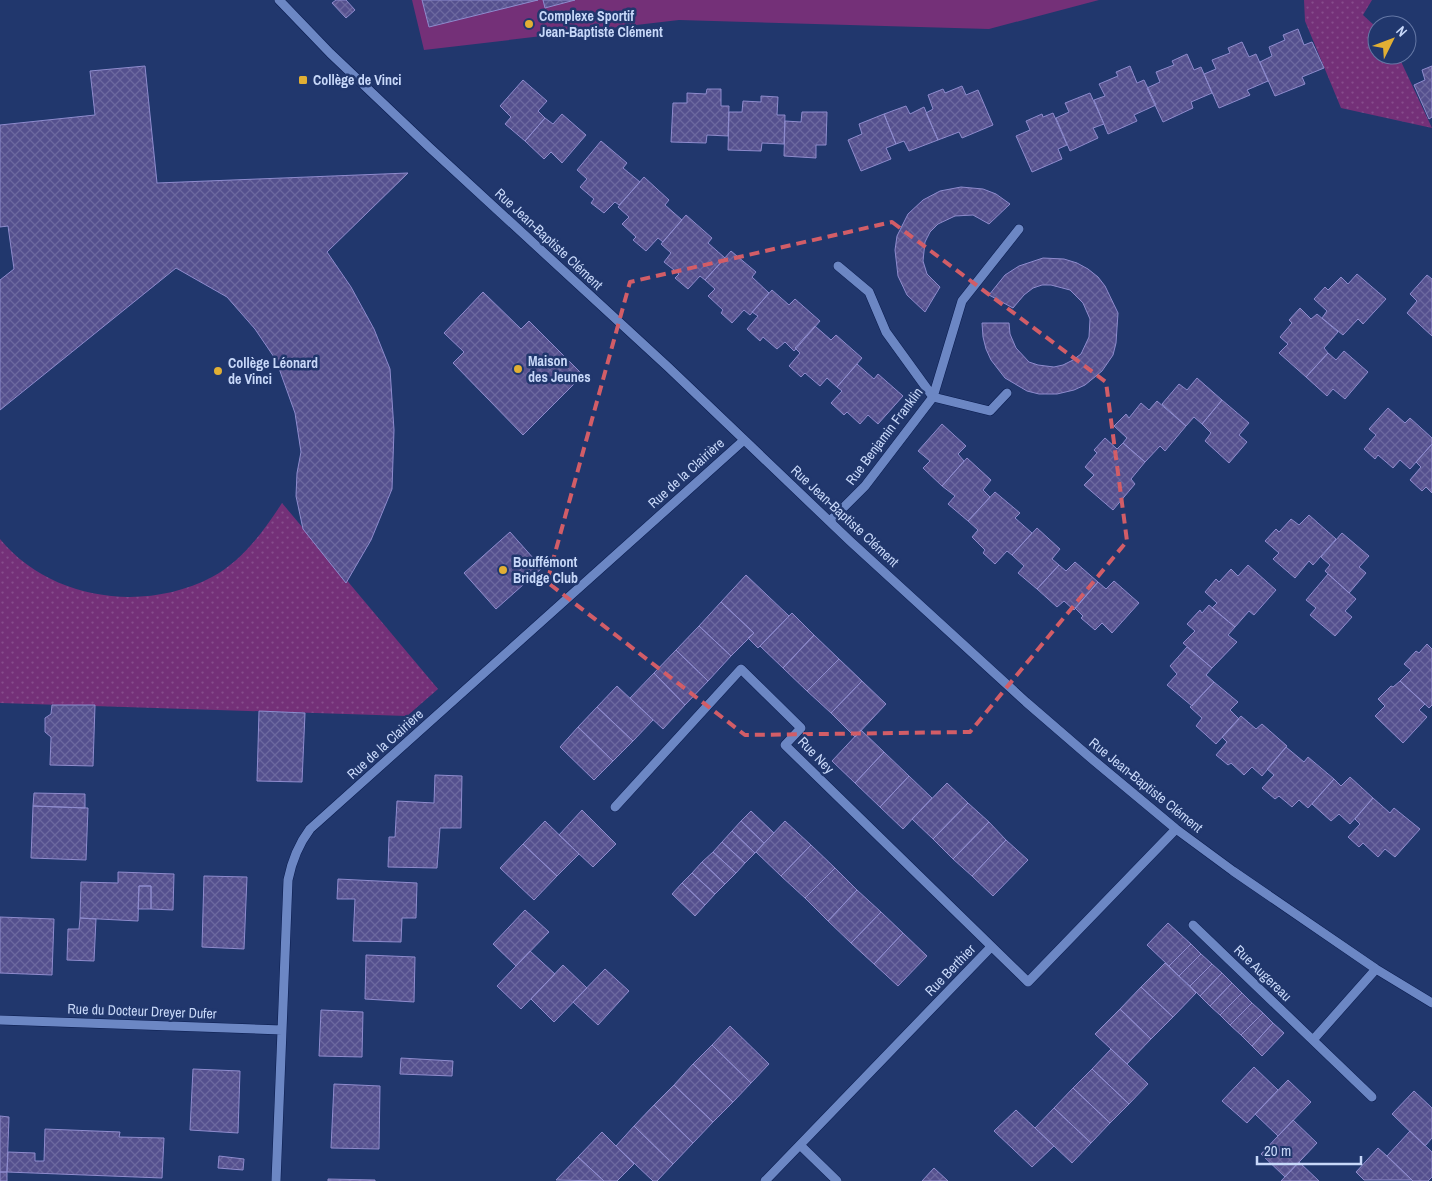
<svg xmlns="http://www.w3.org/2000/svg" width="1432" height="1181" font-family="'Archivo Narrow',sans-serif">
  <style>
    .green { fill: url(#green-dots) }
    .pitch { fill: #743078 }
    .building { fill: url(#building-cross-hatch); stroke: #8e8bcd }
    .lines { fill: none; stroke-linecap: round; stroke-linejoin: round }
    .minor-casing { stroke: #0a1c4f; stroke-width: 10 }
    .minor { stroke: #6c87c4; stroke-width: 9 }
    .marked { fill: none; stroke: #d25d67; stroke-width: 4; stroke-dasharray: 10 6; stroke-linejoin: round }
    .poi-dot { fill: #e1af34; stroke: #21376d; stroke-width: 2 }
    .labels { text-anchor: middle; stroke-width: 5; stroke-linejoin: round; paint-order: stroke }
    .poi-label { font-size: 14px; font-weight: bold; fill: #c8d8f9; stroke: #21376d; text-anchor: start }
    .street-label { font-size: 14px; fill: #c8d8f9; stroke: #21376d }
  </style>
  <defs>
    <pattern id="green-dots" width="8" height="8" patternUnits="userSpaceOnUse" patternTransform="scale(1.25)"><rect width="8" height="8" fill="#743078"/><path d="M2 2h.1M6 6h.1" fill="none" stroke="#864d8c" stroke-width="1.8" stroke-linecap="round"/></pattern>
    <pattern id="building-cross-hatch" width="8" height="8" patternUnits="userSpaceOnUse" patternTransform="scale(1.25)"><rect width="8" height="8" fill="#55508e"/><path d="M0 0l8 8M0 8l8-8" fill="none" stroke="#6c689f"/></pattern>
  </defs>
  <rect width="100%" height="100%" fill="#21376d"/>
  <path class="green" d="M1304 0H1372L1363 15 1377 28V55H1398L1432 128 1341 108 1305 21Z
    M282 503 438 689 407 716 0 703V539C50 600 144 613 212 577 242 561 264 531 282 503Z"/>
  <path class="pitch" d="M412 0H1099L989 29 679 20 424 50Z"/>
  <path class="building" d="M336 0H346L355 10 346 18 332 3Z
    M422 0H538L429 27Z
    M543 0H575L545 8Z
    M1298 29 1304 45 1312 42 1324 68 1302 77 1305 84 1275 96 1260 62 1272 56 1269 47 1285 40 1283 35Z
    M1242 42 1249 57 1256 54 1268 81 1247 90 1250 95 1219 108 1204 74 1216 69 1212 60 1230 53 1228 48Z
    M1187 54 1194 70 1201 67 1212 93 1191 102 1193 108 1163 122 1147 88 1160 82 1156 72 1174 65 1172 61Z
    M145 66 157 183 408 173 327 252 351 287 374 329 390 369 394 430 392 489 371 540 346 583 303 529 296 496 297 473 301 452 295 413 276 360 255 329 227 297 176 268 0 410V280L14 269 8 226 0 227V125L95 115 90 71Z
    M1130 66 1137 83 1144 80 1156 105 1134 115 1137 121 1108 134 1094 100 1105 96 1099 84 1118 76 1116 72Z
    M1432 66V117L1429 119 1414 85 1425 80 1422 70Z
    M523 80 547 101 538 111 545 118 525 141 505 124 511 117 500 106Z
    M962 86 966 95 978 90 993 125 962 138 959 132 938 140 926 113 933 109 928 95 943 89 945 93Z
    M707 89H721V106H729L728 136 707 135 706 143 671 142 673 103H687V93L706 94Z
    M1090 93 1104 124 1093 128 1098 138 1070 151 1056 118 1069 112 1065 103Z
    M761 96 778 97 777 115H785L784 144 762 143 761 151 728 150 729 112H742L743 101 761 102Z
    M906 106 910 114 924 107 938 140 909 151 904 141 896 144 884 114Z
    M802 112H827L826 145H816V158L784 156 785 121 801 122Z
    M1053 113 1067 145 1058 149 1062 159 1032 172 1016 136 1030 130 1026 121 1042 114 1043 117Z
    M562 114 586 135 562 163 551 152 544 159 525 141 545 118 553 124Z
    M884 114 896 144 886 148 891 159 861 171 848 140 862 134 859 124Z
    M601 141 627 163 623 168 640 182 619 205 615 202 604 213 591 203 594 199 580 187 587 179 577 170Z
    M644 177 669 200 665 205 682 220 663 242 658 238 646 251 633 240 636 237 622 224 629 217 618 207Z
    M961 187 983 189 996 194 1010 204 989 224 973 215 955 216 938 224 930 232 925 242 923 261 927 274 940 287 925 312 907 295 898 276 895 250 897 236 908 214 923 200 940 191Z
    M686 215 712 238 708 243 725 258 705 280 700 276 688 289 675 278 679 274 664 262 671 253 661 244Z
    M731 251 756 272 752 277 769 293 750 315 744 310 732 323 721 313 723 310 708 296 715 289 705 280Z
    M1043 258 1064 259 1077 263 1088 269 1098 277 1105 286 1118 313 1116 343 1113 355 1102 371 1085 385 1074 390 1057 394H1039L1027 391 1005 378 991 360 986 349 983 337 982 323H1009L1010 334 1016 348 1029 362 1038 365 1054 367 1063 365 1073 360 1081 354 1089 337 1090 319 1083 303 1070 290 1051 285H1042L1033 288 1024 295 1013 308 989 295 1005 275 1019 266Z
    M1357 274 1386 299 1363 324 1358 319 1343 335 1322 318 1327 311 1314 299 1325 287 1328 290 1341 277 1348 284Z
    M1427 275 1432 279V336L1407 313 1417 301 1410 294Z
    M772 290 789 305 795 299 820 321 794 351 785 342 777 349 763 337 760 341 747 329 758 316 752 312Z
    M483 292 521 329 529 321 583 375 523 435 453 363 464 352 444 333Z
    M1300 308 1311 319 1317 314 1338 332 1324 348 1328 353 1306 377 1279 353 1288 344 1280 337 1292 323 1289 320Z
    M815 326 831 340 836 335 862 358 837 387 827 378 820 386 805 373 801 377 789 366 800 353 795 348Z
    M1344 351 1368 372 1345 399 1333 389 1327 396 1306 377 1328 353 1336 360Z
    M857 364 874 379 878 374 903 396 878 424 868 415 860 424 847 412 844 415 831 403 842 391 837 387Z
    M1197 378 1222 400 1202 424 1194 417 1186 426 1162 404 1179 384 1187 390Z
    M1222 400 1249 423 1239 435 1247 442 1229 463 1205 441 1211 433 1202 424Z
    M1157 401 1186 426 1165 451 1160 446 1145 462 1123 443 1127 438 1114 426 1126 414 1129 418 1141 403 1149 410Z
    M1388 408 1405 423 1410 418 1432 438V444L1410 469 1400 460 1393 468 1378 455 1375 459 1364 449 1376 435 1369 429Z
    M942 424 966 446 958 454 964 461 942 486 923 468 930 461 918 451Z
    M1105 438 1117 449 1123 443 1145 462 1131 479 1135 484 1113 510 1084 485 1094 475 1085 467 1097 453 1094 450Z
    M1432 444V493L1426 487 1422 491 1410 480 1421 467 1416 462Z
    M967 458 991 480 983 490 990 497 968 521 948 504 955 496 942 486Z
    M995 492 1020 513 1015 518 1032 533 1012 555 1007 551 995 564 983 553 985 550 972 537 978 530 968 521Z
    M1309 515 1336 539 1313 565 1309 561 1295 578 1273 559 1279 553 1265 541 1276 529 1279 532 1291 519 1299 525Z
    M1037 528 1060 549 1052 559 1059 565 1037 589 1018 573 1024 566 1012 555Z
    M510 532 542 568 496 609 464 573Z
    M1342 533 1369 556 1359 567 1366 573 1349 593 1325 571 1330 565 1321 557Z
    M1075 562 1098 582 1074 610 1064 601 1057 607 1037 589 1059 565 1066 571Z
    M1248 565 1276 590 1254 615 1249 611 1235 627 1212 608 1217 603 1205 592 1216 579 1219 582 1231 569 1238 576Z
    M1328 574 1356 599 1345 611 1352 617 1335 636 1310 615 1316 608 1306 600Z
    M746 575 789 616 758 648 748 638 754 633 721 602Z
    M1114 581 1139 603 1112 633 1102 623 1095 630 1081 618 1083 616 1075 608 1098 582 1106 589Z
    M721 602 754 633 731 656 699 626Z
    M1209 605 1235 627 1228 635 1237 642 1212 668 1183 643 1195 631 1187 624 1200 610 1202 613Z
    M792 613 814 635 783 668 760 646Z
    M699 626 731 656 708 681 676 650Z
    M814 635 839 659 807 691 783 668Z
    M1427 644 1432 649V705L1429 708 1400 681 1411 670 1404 664 1416 651 1419 653Z
    M1187 647 1212 668 1206 675 1214 682 1192 706 1167 685 1177 674 1170 666Z
    M676 650 708 681 685 705 654 673Z
    M839 659 862 681 831 713 807 691Z
    M654 673 685 705 663 729 630 698Z
    M862 681 886 704 855 737 831 713Z
    M1400 681 1425 704 1419 710 1427 717 1403 743 1375 716 1385 706 1378 699 1391 686 1393 687Z
    M1214 682 1238 702 1230 710 1239 719 1216 744 1196 726 1202 718 1190 707Z
    M617 686 653 720 633 741 597 707Z
    M52 705H95L93 766 50 765 51 737 45 732V718L51 714Z
    M597 707 633 741 613 761 578 727Z
    M259 711 305 713 302 782 257 781Z
    M1241 716 1256 729 1262 724 1287 746 1262 776 1252 767 1244 775 1231 763 1228 765 1216 755 1227 742 1222 737Z
    M578 727 613 761 594 780 560 747Z
    M861 730 884 752 855 783 832 761Z
    M1286 747 1304 762 1308 757 1334 779 1308 808 1299 800 1292 807 1279 796 1275 799 1262 788 1274 775 1267 769Z
    M884 752 909 776 880 807 855 783Z
    M435 775 462 776 461 828H440L437 868 388 867 389 837H395L397 801 434 803Z
    M909 776 932 798 903 829 880 807Z
    M1350 777 1373 798 1350 824 1339 814 1331 821 1312 804 1334 779 1341 786Z
    M947 783 968 803 933 839 912 819Z
    M34 793 85 794V808L33 806Z
    M1373 798 1390 813 1394 808 1420 829 1395 857 1385 849 1378 857 1363 843 1359 847 1348 837 1360 824 1355 819Z
    M968 803 989 822 953 859 933 839Z
    M33 806 88 808 86 860 31 858Z
    M582 810 616 844 593 867 559 835Z
    M751 811 774 833 764 843 741 821Z
    M545 821 579 854 557 876 523 844Z
    M741 821 764 843 755 853 732 831Z
    M785 821 811 845 781 876 756 852Z
    M989 822 1006 840 972 876 953 859Z
    M732 831 755 853 745 863 722 842Z
    M1006 840 1028 860 993 896 972 876Z
    M722 842 745 863 736 873 713 852Z
    M523 844 557 876 534 900 500 868Z
    M811 845 835 868 805 898 781 876Z
    M713 852 736 873 725 884 702 862Z
    M702 862 725 884 715 894 692 873Z
    M835 868 857 890 828 921 805 898Z
    M118 872 174 874 173 910 151 909V886H139L138 921 80 918 81 882 118 883Z
    M692 873 715 894 705 905 682 883Z
    M204 876 247 877 244 949 202 947Z
    M338 879 417 883 416 918H402L401 942 353 941 355 899H337Z
    M682 883 705 905 695 916 672 894Z
    M139 886H151V909H138Z
    M857 890 881 912 851 943 828 921Z
    M525 910 549 932 516 966 493 944Z
    M881 912 903 933 874 964 851 943Z
    M0 917 54 919 52 975 0 973Z
    M80 918 96 919 94 961 67 960 68 929H79Z
    M1168 923 1191 944 1169 966 1147 945Z
    M903 933 927 956 898 986 874 964Z
    M1191 944 1201 954 1179 976 1169 966Z
    M530 951 555 974 521 1009 497 986Z
    M1201 954 1212 964 1190 986 1179 976Z
    M366 955 415 957 414 1002 365 999Z
    M1165 963 1196 993 1173 1017 1141 987Z
    M1212 964 1222 973 1200 996 1190 986Z
    M563 965 587 988 554 1022 531 999Z
    M605 969 629 991 598 1025 573 1002Z
    M1222 973 1232 983 1210 1006 1200 996Z
    M1232 983 1242 993 1220 1015 1210 1006Z
    M1141 987 1173 1017 1151 1039 1120 1009Z
    M1242 993 1252 1003 1230 1025 1220 1015Z
    M1252 1003 1263 1013 1241 1035 1230 1025Z
    M1120 1009 1151 1039 1127 1064 1095 1034Z
    M321 1010 363 1012 362 1057 319 1056Z
    M1263 1013 1273 1023 1252 1046 1241 1035Z
    M1273 1023 1284 1033 1262 1056 1252 1046Z
    M730 1026 769 1064 751 1083 712 1045Z
    M712 1045 751 1083 733 1102 693 1064Z
    M1111 1049 1148 1084 1129 1104 1092 1069Z
    M401 1058 453 1061 452 1076 400 1074Z
    M693 1064 733 1102 713 1122 674 1085Z
    M1254 1067 1278 1090 1247 1123 1222 1101Z
    M193 1069 240 1071 238 1133 190 1130Z
    M1092 1069 1129 1104 1110 1123 1073 1088Z
    M1288 1080 1311 1102 1278 1136 1255 1114Z
    M334 1084 380 1086 379 1149 331 1148Z
    M674 1085 713 1122 693 1143 654 1105Z
    M1073 1088 1110 1123 1091 1143 1054 1108Z
    M1414 1091 1432 1108V1138L1425 1146 1392 1114Z
    M654 1105 693 1143 673 1164 634 1126Z
    M1054 1108 1091 1143 1072 1163 1035 1128Z
    M1016 1110 1054 1146 1032 1167 994 1131Z
    M0 1116 9 1117 7 1172H0Z
    M1293 1120 1317 1143 1285 1177 1261 1154Z
    M634 1126 673 1164 657 1181H653L616 1146Z
    M45 1129 120 1132 119 1137 164 1138 162 1178 7 1172 8 1152 35 1153V1161H44Z
    M1410 1131 1432 1152V1177L1428 1181H1413L1387 1156Z
    M602 1132 634 1164 617 1181H604L578 1157Z
    M1378 1148 1387 1156 1412 1180H1364L1356 1172Z
    M219 1156 244 1159 243 1170 218 1168Z
    M578 1157 604 1181 556 1180Z
    M1299 1162 1319 1181H1281Z
    M934 1168 948 1181H922Z
    M0 1172H7V1181H0Z
    M328 1179 375 1180V1181H328Z"/>
  <g class="lines">
    <defs>
      <path id="minor" d="M279 0 330 53 429 147 668 367 850 541 1026 702 1092 759 1176 829 1233 871 1376 969 1432 1003
        M838 266 869 292 886 332 933 397 990 411 1007 393
        M830 521 865 486 933 397 962 301 1019 229
        M615 807 741 669 801 728 785 745 1028 982 1176 829
        M1193 925 1372 1097
        M0 1020 282 1030
        M1313 1040 1376 969
        M800 1145 837 1181
        M276 1181 288 880C292 860 298 845 310 829L744 440
        M765 1181 991 947"/>
    </defs>
    <use href="#minor" class="minor-casing"/>
    <use href="#minor" class="minor"/>
  </g>
  <path class="marked" d="M892 222 1106 382 1127 541 970 732 745 735 547 582 630 282Z"/>
  <g class="poi-dot">
    <circle cx="529" cy="24" r="5"/>
    <rect x="298" y="75" width="10" height="10" rx="2.5"/>
    <circle cx="518" cy="369" r="5"/>
    <circle cx="218" cy="371" r="5"/>
    <circle cx="503" cy="570" r="5"/>
  </g>
  <g class="labels">
    <g class="poi-label">
      <text x="539" y="21">Complexe Sportif<tspan x="539" dy="16">Jean-Baptiste Clément</tspan></text>
      <text x="313" y="85">Collège de Vinci</text>
      <text x="528" y="366">Maison<tspan x="528" dy="16">des Jeunes</tspan></text>
      <text x="228" y="368">Collège Léonard<tspan x="228" dy="16">de Vinci</tspan></text>
      <text x="513" y="567">Bouffémont<tspan x="513" dy="16">Bridge Club</tspan></text>
    </g>
    <g class="street-label">
      <text transform="translate(549 239) rotate(43)" y="5">Rue Jean-Baptiste Clément</text>
      <text transform="translate(884 436) rotate(-53)" y="5">Rue Benjamin Franklin</text>
      <text transform="translate(686 473) rotate(-42)" y="5">Rue de la Clairière</text>
      <text transform="translate(845 516) rotate(43)" y="5">Rue Jean-Baptiste Clément</text>
      <text transform="translate(385 744) rotate(-42)" y="5">Rue de la Clairière</text>
      <text transform="translate(816 755) rotate(46)" y="5">Rue Ney</text>
      <text transform="translate(1146 785) rotate(39)" y="5">Rue Jean-Baptiste Clément</text>
      <text transform="translate(950 970) rotate(-46)" y="5">Rue Berthier</text>
      <text transform="translate(1263 973) rotate(44)" y="5">Rue Augereau</text>
      <text transform="translate(142 1011) rotate(2)" y="5">Rue du Docteur Dreyer Dufer</text>
    </g>
  </g>
  <g transform="translate(1392 40) rotate(48)"><circle r="24" fill="#21376d" stroke="#6477a5"/>
  <path d="M0-4L9 19L0 12L-9 19Z" fill="#e1af34"/>
  <text y="-8" font-size="14" font-weight="bold" text-anchor="middle" fill="#c8d8f9">N</text>
  </g>
  <path d="M1257 1156v8h104v-8" fill="none" stroke="#c8d8f9" stroke-width="2.5"/>
  <text x="1264" y="1156" font-size="15" fill="#c8d8f9" stroke="#21376d" stroke-width="4" paint-order="stroke">20 m</text>
</svg>
